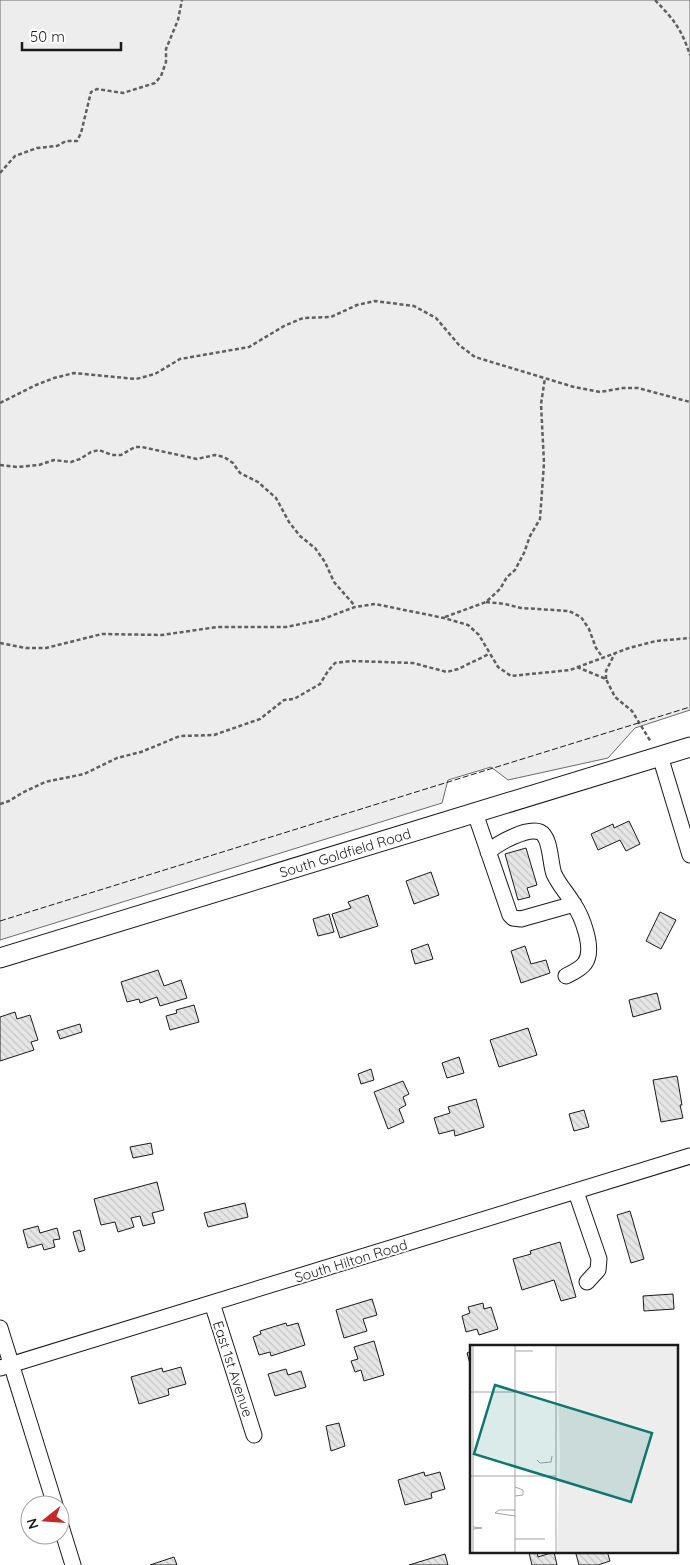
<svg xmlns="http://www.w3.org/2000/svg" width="690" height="1565" font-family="Quicksand,sans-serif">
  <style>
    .green { fill: #ededed; stroke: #6a6a6a }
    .building { fill: url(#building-back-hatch); stroke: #1a1a1a }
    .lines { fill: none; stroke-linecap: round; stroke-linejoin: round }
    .minor-casing { stroke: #1a1a1a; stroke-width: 17 }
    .major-casing { stroke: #1a1a1a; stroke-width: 21 }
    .path { stroke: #5f5f5f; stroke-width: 2.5; stroke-dasharray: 4 2.5; stroke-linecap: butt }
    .minor { stroke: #fff; stroke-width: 15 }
    .major { stroke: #fff; stroke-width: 19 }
    .fence { stroke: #1a1a1a; stroke-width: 1; stroke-dasharray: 6 2.5; stroke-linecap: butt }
    .labels { text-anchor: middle; stroke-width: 4; stroke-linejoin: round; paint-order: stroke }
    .street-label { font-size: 14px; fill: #1a1a1a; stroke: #fff }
    .inset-road { fill: none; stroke: #a3a3a3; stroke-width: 1 }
    .view { fill: #0f766e; fill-opacity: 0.15; stroke: #0f766e; stroke-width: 2.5 }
    .inset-edge { fill: none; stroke: #1a1a1a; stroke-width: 2.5 }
  </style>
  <defs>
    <pattern id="building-back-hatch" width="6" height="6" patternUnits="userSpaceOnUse" patternTransform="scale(1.25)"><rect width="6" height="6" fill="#e6e6e6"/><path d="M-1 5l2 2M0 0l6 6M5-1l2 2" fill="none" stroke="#c5c5c5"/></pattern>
  </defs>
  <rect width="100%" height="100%" fill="#fff"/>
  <path class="green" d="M0 0H690V710L635 728 608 758 508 780 491 767 448 780 442 803 0 940Z"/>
  <path class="building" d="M629 821 640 844 626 851 620 840 598 850 591 834 613 824 614 828Z
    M526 848 537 885 527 888 530 897 518 900 505 854Z
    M431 872 439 895 414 904 406 881Z
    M368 895 378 926 340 938 332 914 351 908 348 902Z
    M660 912 676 920 661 949 646 941Z
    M329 914 334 932 318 936 313 919Z
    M428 944 433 959 415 964 411 950Z
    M525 946 531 964 546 960 550 973 521 983 511 951Z
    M158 970 164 986 181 980 187 998 160 1006 157 997 140 1003 139 999 127 1002 121 982Z
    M657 993 661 1009 633 1017 629 1000Z
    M194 1005 199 1022 170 1030 166 1016 177 1013 176 1010Z
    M15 1012 17 1019 30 1015 38 1040 31 1042 34 1050 0 1061V1017Z
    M80 1024 82 1032 60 1039 57 1031Z
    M528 1028 537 1055 499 1067 490 1040Z
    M459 1057 464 1073 447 1078 442 1063Z
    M371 1069 374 1080 361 1084 358 1074Z
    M677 1076 682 1105H680L683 1118 661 1122 653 1080Z
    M403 1081 409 1094 403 1097 406 1105 399 1109 404 1122 388 1129 374 1092Z
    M476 1099 484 1127 455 1136 454 1130 439 1134 434 1118 450 1113 448 1107Z
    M584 1110 589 1127 574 1131 569 1114Z
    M151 1143 153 1154 133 1158 130 1147Z
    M157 1182 164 1210 152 1213 155 1223 143 1226 140 1216 131 1218 134 1227 118 1232 115 1222 101 1225 94 1199Z
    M245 1203 248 1217 208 1227 204 1213Z
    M630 1211 644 1259 631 1263 617 1215Z
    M38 1226 40 1233 57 1228 60 1239 53 1240 55 1247 44 1250 42 1244 28 1248 23 1230Z
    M80 1230 85 1250 79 1252 73 1232Z
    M560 1242 576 1297 561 1301 554 1280 522 1290 513 1259 531 1254 530 1251Z
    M673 1294 674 1309 644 1311 643 1296Z
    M372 1299 377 1315 363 1319 367 1331 344 1338 336 1310Z
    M483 1303 484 1309 491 1307 498 1329 479 1335 477 1329 466 1332 462 1316 470 1313 468 1307Z
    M286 1323 287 1326 298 1323 305 1345 271 1356 270 1352 259 1355 253 1337 261 1334 260 1331Z
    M374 1341 384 1375 364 1381 361 1370 355 1372 351 1361 358 1359 354 1347Z
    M471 1351V1367L467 1353Z
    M181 1367 186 1384 168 1389 169 1395 139 1404 131 1377 162 1368 163 1372Z
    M286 1369 288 1375 301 1371 306 1387 275 1396 268 1374Z
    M339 1423 345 1446 331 1451 326 1426Z
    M424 1472 425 1476 440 1472 445 1489 431 1493 432 1498 405 1505 398 1480Z
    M537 1551 538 1557 554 1552 557 1565H532L529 1553Z
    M585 1551H607L610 1561 598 1565H579L576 1554Z
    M445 1554 448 1565H409Z
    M174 1557 177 1565H150Z"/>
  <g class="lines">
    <defs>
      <path id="minor" d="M660 756 690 855
        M475 813 510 915 513 918 521 919 574 904
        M488 852C498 843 527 827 540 832 551 837 550 864 554 874 559 885 567 893 573 903 582 916 595 949 585 963 581 969 572 973 566 976
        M576 1192 599 1259 598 1270 587 1282
        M212 1303 254 1435
        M0 1328 55 1505
        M0 1368 690 1156
        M60 1523 73 1565"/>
      <path id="major" d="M0 958 690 747"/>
    </defs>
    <use href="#minor" class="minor-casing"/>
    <use href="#major" class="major-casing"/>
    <path class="path" d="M655 0C674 20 681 28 690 55
      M0 173 15 156 37 148 57 146 66 141H77L81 133 91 92 97 89 123 93 155 83 161 76 166 62V49L178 20 182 0
      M0 403 36 385 54 378 74 373 136 379 155 374 180 359 249 347 284 326 303 318 331 317 357 305 375 301 414 306 436 318 459 345 475 357 574 387 600 392 623 388H638L690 402
      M0 465 17 467 39 465 54 460 71 462 80 459 91 452 99 450 112 455H121L135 447H142L197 459 215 455 224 457 233 463 240 473 258 482 276 498 289 522 300 536 315 548 325 562 334 582 355 606
      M486 602 505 604 521 608 569 611 581 617 589 629 596 648 603 658
      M445 617 486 602 500 589 507 577 515 570 524 553 530 536 540 519 544 463 541 404 545 378
      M0 643 26 648H46L102 634 162 635 217 627H286L320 620 355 607 375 604 444 618 468 625 479 635 498 667 511 676 570 670 629 648 656 641 690 638
      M577 667 606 679 615 697 632 711 651 742
      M606 679V671L615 653
      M0 804 9 801 22 793 45 782 84 774 117 758 141 752 180 736 214 735 260 719 284 700 294 699 320 684 328 671 335 663 352 661 413 663 447 672 458 669 489 654"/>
    <use href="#minor" class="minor"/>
    <use href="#major" class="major"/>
    <path class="fence" d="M0 921 690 707"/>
  </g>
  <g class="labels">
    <g class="street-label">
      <text transform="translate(345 853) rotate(-17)" y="5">South Goldfield Road</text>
      <text transform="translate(351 1261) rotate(-17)" y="5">South Hilton Road</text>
      <text transform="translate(233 1369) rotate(72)" y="5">East 1st Avenue</text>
    </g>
  </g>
  <g transform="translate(470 1345)">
    <rect width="208" height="208" fill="#fff"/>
    <path d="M87 0H207V207H87L90 113Z" fill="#ededed"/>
    <path class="inset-road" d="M3 0V207M45 0V207M86 0V207M45 6H63M0 47H86M67 115 70 118 81 117 82 111M0 131H86M45 142 53 145V150L45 151M45 165H29L25 168 45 171M3 182 12 183 3 184M45 194H75"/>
    <path class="view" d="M25 40 182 88 161 157 4 109Z"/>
    <rect width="208" height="208" class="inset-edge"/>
  </g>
  <g transform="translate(45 1520) rotate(253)"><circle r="24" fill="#ffffff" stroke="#a3a3a3"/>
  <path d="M0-4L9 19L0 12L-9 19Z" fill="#c62828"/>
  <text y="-8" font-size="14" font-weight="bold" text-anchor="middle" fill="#1a1a1a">N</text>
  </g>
  <path d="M22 42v8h99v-8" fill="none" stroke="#1a1a1a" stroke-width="2.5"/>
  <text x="30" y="42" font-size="15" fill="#1a1a1a" stroke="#ffffff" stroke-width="4" paint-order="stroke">50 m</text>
</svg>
